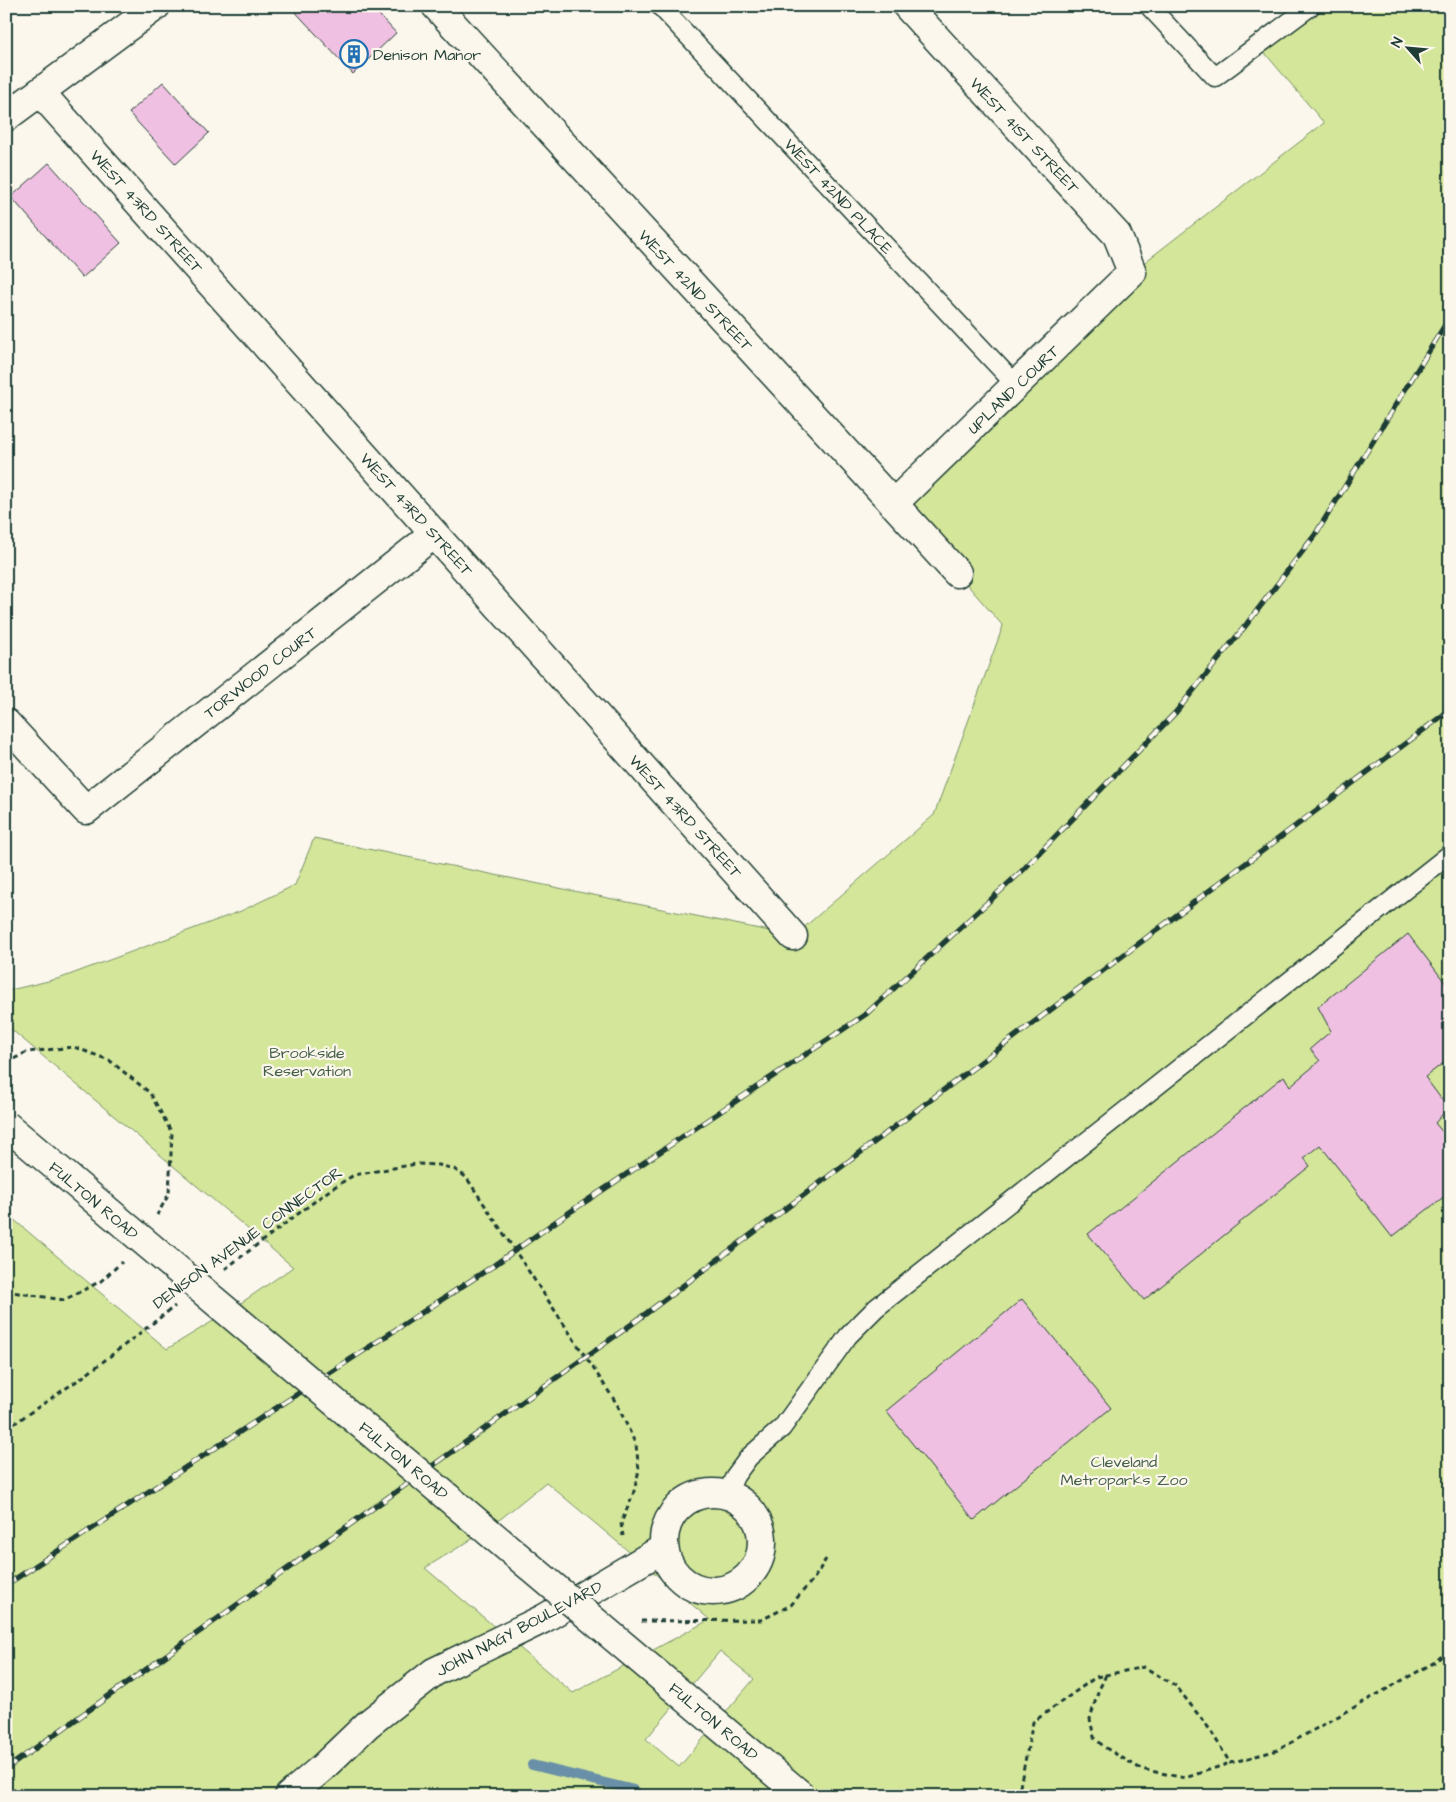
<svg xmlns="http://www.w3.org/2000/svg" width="1456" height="1802" font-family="'Architects Daughter',sans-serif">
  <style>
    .green { fill: #d3e69a; stroke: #799267; fill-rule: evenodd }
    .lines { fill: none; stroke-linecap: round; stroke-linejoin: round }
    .stream { stroke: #6990a8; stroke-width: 10 }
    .building { fill: #f0c0e2; stroke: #1f3d34 }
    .service-casing { stroke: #1f3d34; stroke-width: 21 }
    .minor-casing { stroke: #1f3d34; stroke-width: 31 }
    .secondary-casing { stroke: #1f3d34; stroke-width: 31 }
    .path { stroke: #1f3d34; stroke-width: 3; stroke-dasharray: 5 4; stroke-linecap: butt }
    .service { stroke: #fbf7ec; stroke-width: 18 }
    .minor { stroke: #fbf7ec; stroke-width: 28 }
    .secondary { stroke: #fbf7ec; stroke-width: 28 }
    .rail-casing { stroke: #1f3d34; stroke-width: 5.5 }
    .rail { stroke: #fbf7ec; stroke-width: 4; stroke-dasharray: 11; stroke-linecap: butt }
    .secondary-bridge-casing { stroke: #1f3d34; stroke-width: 31; stroke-linecap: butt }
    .secondary-bridge { stroke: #fbf7ec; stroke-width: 28 }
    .labels { text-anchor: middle; stroke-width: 4.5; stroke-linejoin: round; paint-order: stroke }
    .poi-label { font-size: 16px; fill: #1f3d34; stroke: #fbf7ec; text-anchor: start }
    .street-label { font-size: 16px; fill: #1f3d34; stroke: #fbf7ec }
    .park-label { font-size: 16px; fill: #435f48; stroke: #fbf7ec }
  </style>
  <rect width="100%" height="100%" fill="#fbf7ec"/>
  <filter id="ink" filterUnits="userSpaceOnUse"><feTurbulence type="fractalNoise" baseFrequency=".02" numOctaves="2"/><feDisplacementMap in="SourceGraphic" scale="10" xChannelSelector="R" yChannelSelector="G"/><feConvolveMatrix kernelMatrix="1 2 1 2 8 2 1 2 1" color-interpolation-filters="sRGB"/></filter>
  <g filter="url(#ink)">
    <path class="green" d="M1311 6H1450V1796H6V1213L167 1349 228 1312 293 1267 6 1025V991L61 978 241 911 295 885 314 838 794 936 934 815 1003 626 957 573 893 504 1132 272 1324 123 1258 45ZM546 1482 709 1619V1620L573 1693 425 1568 487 1530ZM720 1651 754 1679 679 1767 646 1739Z"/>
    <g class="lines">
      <path class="stream" d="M532 1765 634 1790 641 1796"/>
    </g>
    <path class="building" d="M290 6H371L396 33 353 74Z
      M163 82 209 133 176 164 129 113Z
      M49 163 121 243 82 278 11 197Z
      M1408 934 1450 989V1058L1425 1077 1448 1108 1435 1123 1450 1141V1192L1392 1237 1320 1145 1304 1158 1310 1166 1144 1300 1088 1234 1284 1076 1290 1086 1320 1061 1310 1049 1331 1031 1318 1007Z
      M1022 1299 1111 1408 974 1520 886 1411Z"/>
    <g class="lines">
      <defs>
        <path id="service" d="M660 6 1017 386
          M1149 6 1215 77 1311 6
          M727 1494 735 1476 749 1457 782 1428 848 1336 876 1308 1450 854"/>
        <path id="minor" d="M436 6 957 573
          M40 92 793 936
          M893 504 1132 272 1117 235 907 6
          M6 723 86 810 434 534
          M664 1542a49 49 0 1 1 98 0a49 49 0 1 1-98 0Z
          M289 1796 322 1768 368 1724 434 1672 543 1619 664 1548"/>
        <path id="secondary" d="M6 117 156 6"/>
      </defs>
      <use href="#service" class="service-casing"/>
      <use href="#minor" class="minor-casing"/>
      <use href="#secondary" class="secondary-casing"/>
      <path class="path" d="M6 1063 27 1052 74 1047 109 1060 150 1093 172 1133 169 1194 157 1215
        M225 1269 331 1189 354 1175 416 1164 439 1165 454 1169 466 1177 617 1404 636 1445 639 1470 633 1495 621 1523 623 1536
        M6 1291 64 1300 101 1281 122 1262
        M6 1429 87 1374 175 1306
        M641 1621 761 1620 791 1605 815 1577 826 1559
        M1106 1675 1098 1692 1090 1719 1094 1737 1104 1747 1141 1769 1185 1778 1230 1763
        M1018 1796 1033 1722 1096 1677 1144 1667 1176 1686 1211 1731 1230 1763 1278 1750 1435 1662 1450 1649"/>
      <use href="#service" class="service"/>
      <use href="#minor" class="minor"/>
      <use href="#secondary" class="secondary"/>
      <defs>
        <path id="rail" d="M6 1585 493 1266 558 1220 866 1014 1022 871 1176 712 1246 625 1315 535 1450 317
          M6 1769 632 1324 1450 710"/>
      </defs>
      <use href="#rail" class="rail-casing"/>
      <use href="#rail" class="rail"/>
      <defs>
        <path id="secondary-bridge" d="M6 1125 802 1796"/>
      </defs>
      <use href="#secondary-bridge" class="secondary-bridge-casing"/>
      <use href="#secondary-bridge" class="secondary-bridge"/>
    </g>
  </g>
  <defs>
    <symbol id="building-ring" viewBox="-11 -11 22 22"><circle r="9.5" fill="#fbf7ec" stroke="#1f6fb2" stroke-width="1.5"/><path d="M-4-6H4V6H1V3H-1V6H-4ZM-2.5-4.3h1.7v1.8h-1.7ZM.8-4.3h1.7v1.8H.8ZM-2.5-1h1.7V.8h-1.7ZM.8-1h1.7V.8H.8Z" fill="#1f6fb2"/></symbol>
  </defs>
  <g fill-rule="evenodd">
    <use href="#building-ring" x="338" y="38" width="32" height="32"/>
  </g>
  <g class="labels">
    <g class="poi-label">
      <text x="373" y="60">Denison Manor</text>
    </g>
    <g class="street-label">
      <text transform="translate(1025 135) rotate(47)" y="6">WEST 41ST STREET</text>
      <text transform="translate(839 196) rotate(47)" y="6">WEST 42ND PLACE</text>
      <text transform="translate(147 211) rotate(48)" y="6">WEST 43RD STREET</text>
      <text transform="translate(696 290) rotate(47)" y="6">WEST 42ND STREET</text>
      <text transform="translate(1013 389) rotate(-44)" y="6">UPLAND COURT</text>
      <text transform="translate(417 514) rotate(48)" y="6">WEST 43RD STREET</text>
      <text transform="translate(260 672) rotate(-38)" y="6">TORWOOD COURT</text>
      <text transform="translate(686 816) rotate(48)" y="6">WEST 43RD STREET</text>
      <text transform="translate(94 1200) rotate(40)" y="6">FULTON ROAD</text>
      <text transform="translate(247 1237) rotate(-36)" y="6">DENISON AVENUE CONNECTOR</text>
      <text transform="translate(404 1460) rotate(40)" y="6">FULTON ROAD</text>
      <text transform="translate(519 1628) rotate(-28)" y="6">JOHN NAGY BOULEVARD</text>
      <text transform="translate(714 1721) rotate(40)" y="6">FULTON ROAD</text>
    </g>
    <g class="park-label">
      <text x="307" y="1058">Brookside<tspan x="307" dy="18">Reservation</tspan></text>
      <text x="1124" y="1467">Cleveland<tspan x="1124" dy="18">Metroparks Zoo</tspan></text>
    </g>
  </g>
  <rect width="1456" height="1802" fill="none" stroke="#fbf7ec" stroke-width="25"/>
  <rect x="12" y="12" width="1431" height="1777" fill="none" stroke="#1f3d34" stroke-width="2" filter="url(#ink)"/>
  <g transform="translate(1408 48) rotate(297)" stroke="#fbf7ec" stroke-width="4" paint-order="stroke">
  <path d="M0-4L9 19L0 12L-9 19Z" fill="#1f3d34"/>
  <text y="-8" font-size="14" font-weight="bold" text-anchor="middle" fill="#1f3d34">N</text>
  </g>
</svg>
